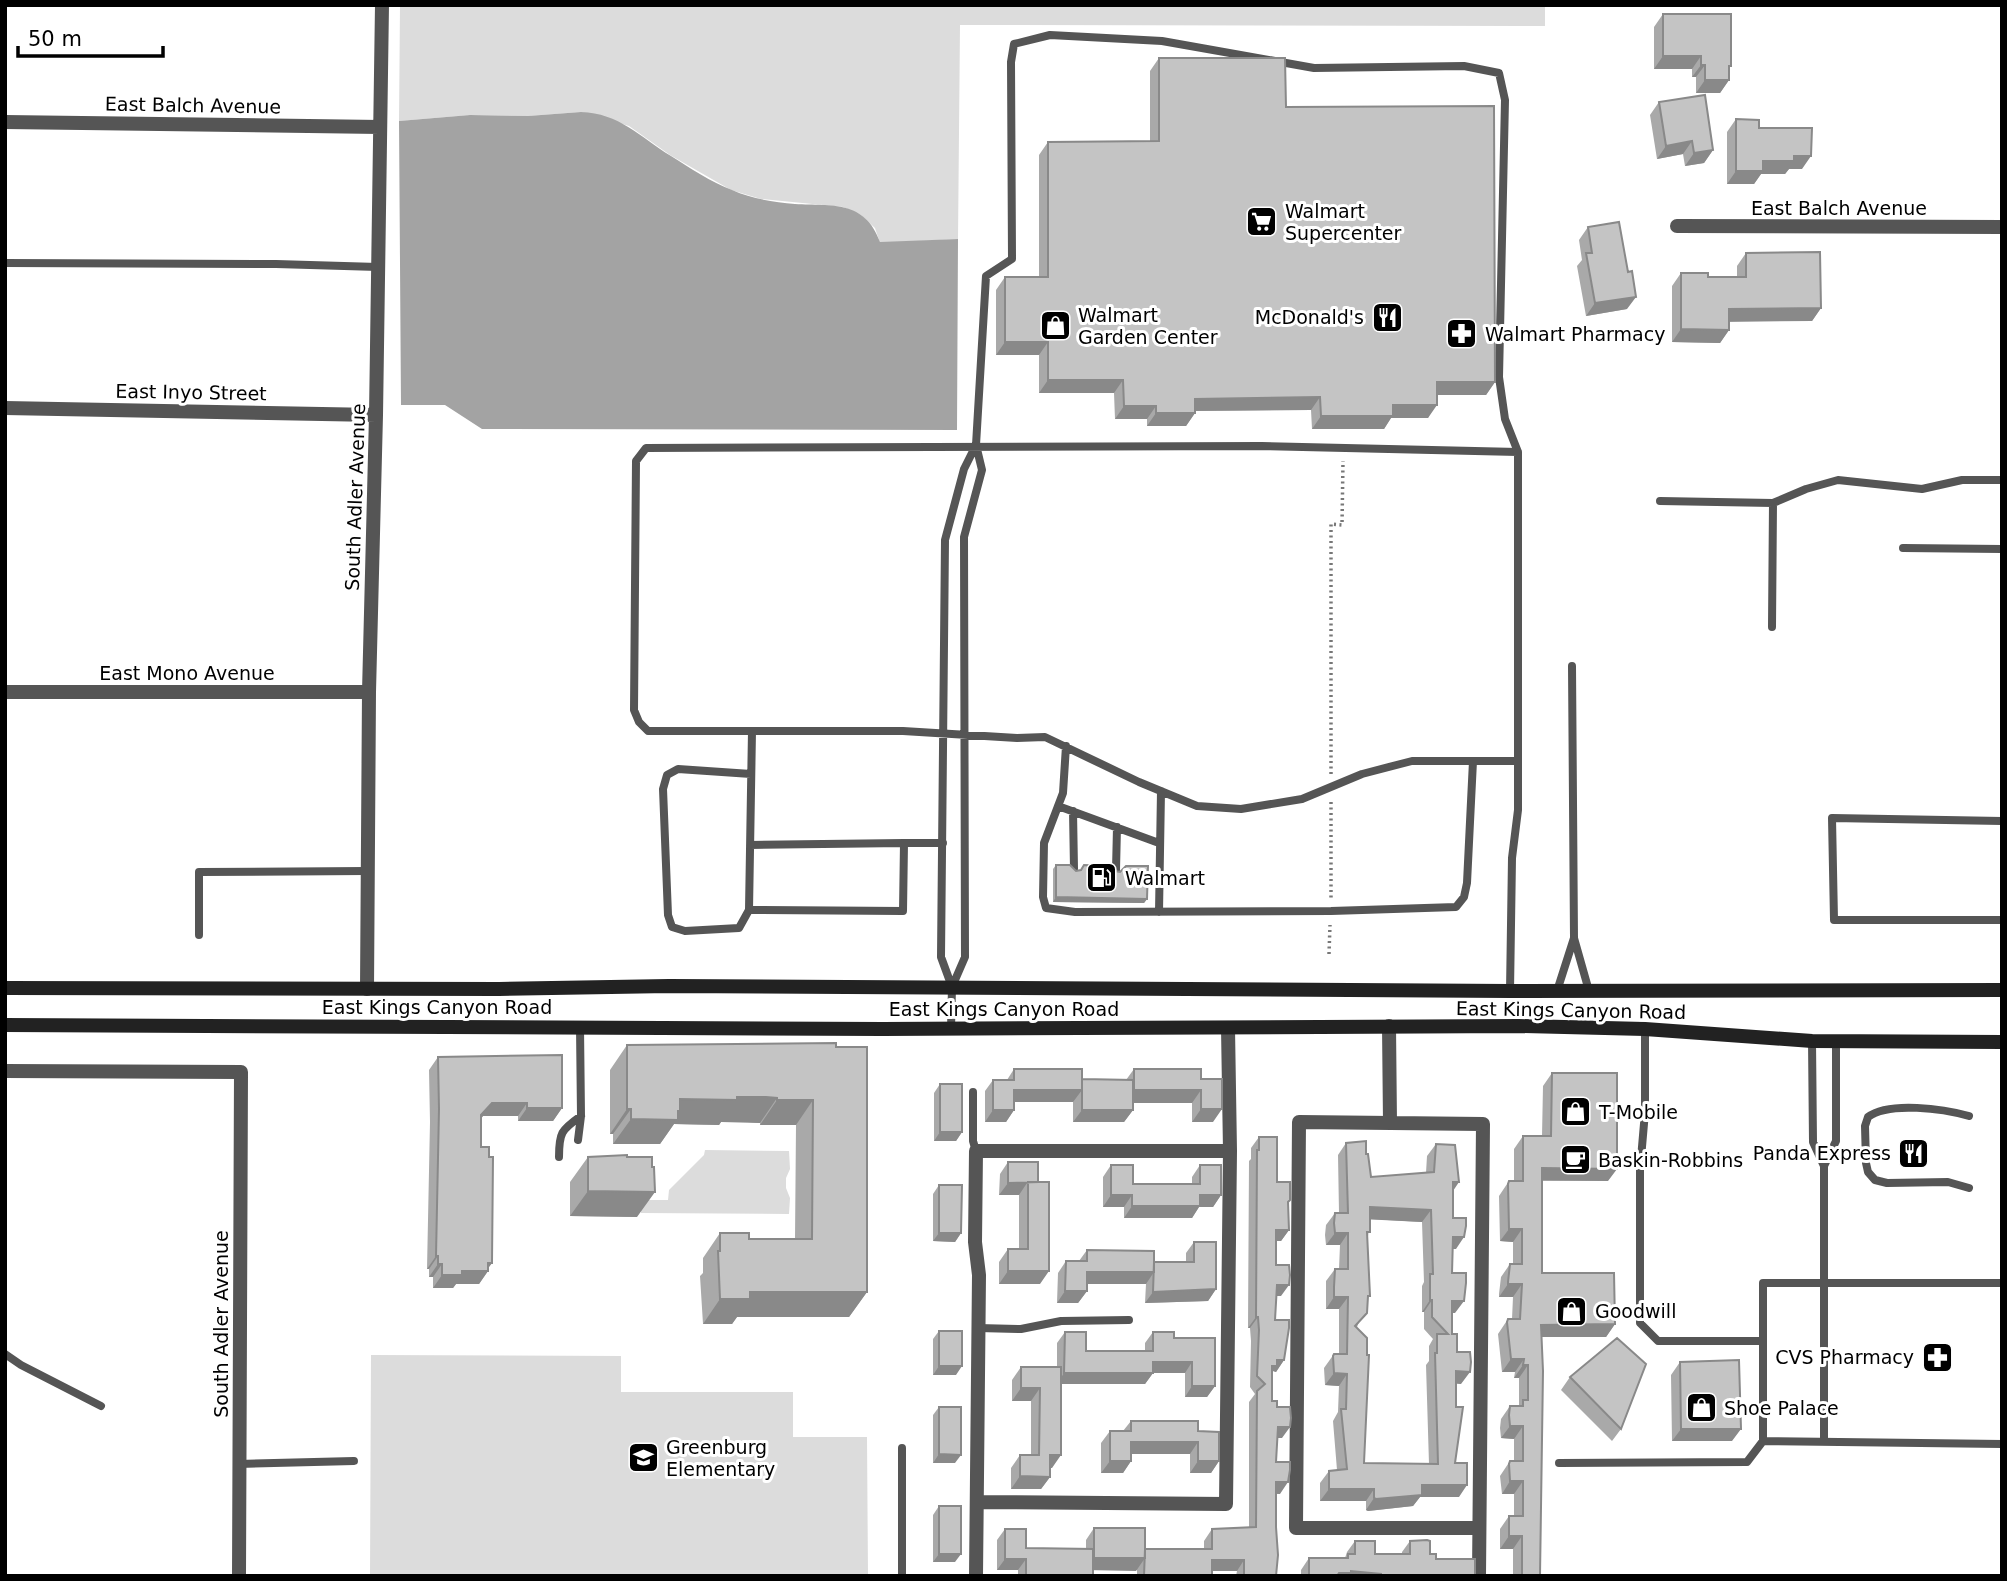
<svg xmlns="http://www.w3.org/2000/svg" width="2007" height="1581" font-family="'DejaVu Sans',sans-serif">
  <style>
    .green { fill: #dcdcdc }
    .water { fill: #a3a3a3 }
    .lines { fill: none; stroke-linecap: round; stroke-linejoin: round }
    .path { stroke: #777; stroke-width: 3.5; stroke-dasharray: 2 3.5; stroke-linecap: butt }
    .service { stroke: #555; stroke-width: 8 }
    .minor { stroke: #555; stroke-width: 14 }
    .secondary { stroke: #222; stroke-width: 14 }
    .wall { fill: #a9a9a9; fill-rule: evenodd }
    .shaded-wall { fill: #898989 }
    .building { fill: #c4c4c4; stroke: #898989; stroke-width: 2; fill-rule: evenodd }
    .labels { text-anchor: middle; stroke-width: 6; stroke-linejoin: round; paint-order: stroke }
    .street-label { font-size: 19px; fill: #000; stroke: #fff }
    .poi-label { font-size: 19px; fill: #000; stroke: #fff; text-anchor: start }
  </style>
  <rect width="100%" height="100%" fill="#fff"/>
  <path class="green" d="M400 5H1545V26L960 25 958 239 880 243 875 228 861 215 843 207 761 199 731 190 670 155 629 126 581 112 528 116 470 115 399 121Z
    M705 1150 789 1151 790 1169 786 1178V1188L790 1198 789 1214 641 1213V1200H668L669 1190 704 1155Z
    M371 1355 621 1356V1392H793V1437H867L868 1576H370Z"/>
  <path class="water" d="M581 112C619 113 640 137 671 156 690 168 711 182 732 190 752 199 774 202 795 204 832 206 865 200 880 242L958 239 957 430 482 429 445 405H401L399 121 470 115 528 116Z"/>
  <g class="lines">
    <path class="path" d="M1331 774V524L1342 525 1343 461
      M1331 802V900
      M1329 954 1330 925"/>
    <path class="service" d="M5 263 276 264 378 267
      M1660 501 1773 503 1806 489 1838 480 1922 489 1962 480H2002
      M1903 548 2002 549
      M1772 627 1773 503
      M1572 666 1574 938 1589 991
      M752 731 749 910 903 911 904 843H943
      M1066 746 1063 793 1044 843 1043 897 1046 908 1075 912 1331 911 1456 907 1464 897 1467 883 1473 761
      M1517 761H1412L1362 774 1302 799 1241 809 1197 806 1139 782 1045 737 1017 738 903 731H648L639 722 634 710 636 461 646 448 1262 446 1518 452
      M1058 806 1159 843
      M1073 811 1074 869
      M2002 821 1832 818 1834 920H2002
      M750 845 904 843
      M1116 870 1117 827
      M749 910 739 928 685 931 672 927 668 915 663 789 667 775 678 769 751 774
      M1159 912 1161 791
      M199 935V872L366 871
      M952 987 965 957 964 537 982 470 976 445 986 276 1012 259 1011 62 1014 44 1050 35 1162 41 1314 68 1464 66 1499 73 1505 100 1499 377 1505 419 1518 452V810L1512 858 1510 991
      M1557 991 1574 938
      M951 1029 952 987 941 957 945 540 964 469 976 445
      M1645 1029V1112L1640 1170V1323L1658 1341H1763
      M1812 1041 1813 1142 1824 1166V1442
      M973 1092V1141L976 1151
      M1969 1116C1944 1109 1889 1101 1868 1117L1865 1126 1866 1163 1868 1172 1875 1180 1887 1183 1948 1182 1969 1188
      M578 1140 581 1116 580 1027
      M559 1157C559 1133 561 1130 581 1116
      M1824 1166 1836 1141V1041
      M978 1328 1021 1329 1061 1321 1129 1320
      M5 1354 21 1365 101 1406
      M1763 1441 2002 1444
      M1559 1463 1747 1462 1763 1441V1283H2002
      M239 1464 354 1461
      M902 1576V1448"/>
    <path class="minor" d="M5 122 380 127
      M1677 226 2002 227
      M5 408 376 415
      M5 692H369
      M367 989 369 692 376 415 382 5
      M1389 1026 1390 1123
      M5 1071 241 1072 239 1576
      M977 1502 1226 1504 1230 1151 1228 1028
      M976 1576 979 1275 975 1242 976 1151H1230
      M1479 1576 1483 1124 1299 1122 1296 1528H1479"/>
    <path class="secondary" d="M5 988 499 989 669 986 1510 991 2002 990
      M5 1025 883 1029 1519 1026 1645 1029 1812 1041 2002 1042"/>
  </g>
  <path class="wall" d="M1663 14 1729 69V80L1720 93H1696V77H1692V69H1654V27Z
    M1159 58 1286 107 1495 382 1486 395H1437L1428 418H1391L1384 429H1312L1311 410 1195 411V413L1186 426H1147V419H1115L1114 393H1039V355H996V290L1005 277H1039V155L1048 142H1150V71Z
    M1659 102 1713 150 1704 163 1685 166 1683 154 1657 159 1650 115Z
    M1736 119 1759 128 1802 169H1789L1785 174H1761L1754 184H1727V132Z
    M1588 227 1627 309 1586 316 1577 266 1582 260 1579 240Z
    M1746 253 1821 308 1812 321H1729V330L1720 343 1672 342V286L1681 273 1708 277H1737V266Z
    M1056 865 1076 871H1115L1147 899 1144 903 1053 902V869Z
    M836 1043 867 1292 849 1317H737L732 1324H703L700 1276 703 1273V1258L720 1233 749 1239H795L796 1125H760V1123L748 1122H721L719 1125 674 1124 660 1144H613V1134H610V1070L627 1045Z
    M438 1057 562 1108 553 1121H518V1116H483L481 1119V1147L492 1263 488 1268V1271L479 1284H456L453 1288H433V1277H429V1269H427L430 1122 429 1070Z
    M1014 1069 1082 1080H1126L1134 1069 1201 1079 1213 1122H1192V1103H1133V1110L1124 1122H1073V1102H1014V1110L1006 1122H985V1091L993 1080H1007Z
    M1552 1073 1608 1181H1542V1273L1615 1324 1606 1337H1542L1540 1576H1513V1549H1500V1529L1509 1516H1514V1494H1502L1500 1476 1510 1461H1514V1439L1501 1438 1500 1428 1501 1419 1510 1406H1519V1378H1514L1515 1372H1502L1498 1334 1508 1319H1512L1513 1297H1499V1294L1501 1277 1510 1264H1513V1242L1500 1241 1499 1196 1509 1181H1514V1149L1523 1136H1542L1543 1086Z
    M940 1084 962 1132 956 1141H934V1093Z
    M1259 1137 1277 1182 1288 1204 1289 1230 1281 1241H1276V1265L1281 1296H1276L1275 1320 1284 1360 1276 1372 1273 1371 1272 1373V1401L1277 1407 1282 1438H1277L1276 1462 1280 1494H1276V1576H1236L1237 1571H1212V1576H1137V1570H1093V1576H1018V1570H997V1540L1005 1529 1026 1548 1086 1549V1540L1094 1528 1145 1549H1204V1541L1212 1529 1249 1528V1402L1255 1394 1250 1387 1251 1341 1250 1328H1248L1249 1161 1251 1159V1148Z
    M1346 1143 1366 1154 1371 1177 1426 1173 1427 1156 1436 1144 1453 1191V1218L1456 1249H1453L1452 1273 1455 1313H1452V1334L1457 1352 1461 1384 1456 1383 1455 1463 1459 1497H1420L1413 1506 1368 1511 1366 1510V1501H1320V1483L1329 1471 1337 1470 1333 1421 1338 1412 1339 1386 1325 1385 1324 1368 1334 1354H1339V1309H1326V1281L1335 1269H1339L1340 1245H1326L1325 1235 1326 1225 1335 1213H1339L1338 1155ZM1370 1219 1422 1222 1424 1282 1422 1286V1312H1424V1329L1433 1339 1429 1346V1361L1426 1365 1429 1464 1364 1463 1357 1327 1368 1299V1236Z
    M588 1157 637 1217 570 1216V1182Z
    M1008 1162 1038 1182 1040 1284H999V1262L1008 1249H1019V1195H999L1000 1174Z
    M1111 1165 1133 1184H1192V1177L1200 1165 1221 1195 1213 1207H1199L1192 1218H1124V1207H1103V1177Z
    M939 1185 961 1233 955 1242 933 1241V1194Z
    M1194 1242 1216 1289 1208 1301 1145 1303 1146 1284H1087V1291L1078 1303H1057L1058 1273 1066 1261H1079L1087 1250 1154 1262H1186V1253Z
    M939 1331 956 1375H933V1339Z
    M1065 1332 1086 1351H1145V1343L1153 1332 1174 1338 1215 1386 1207 1397H1185V1373H1153L1145 1384H1061L1052 1468H1050V1477L1041 1489H1011V1468L1020 1455H1031V1401H1012V1380L1021 1367H1057V1343Z
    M1680 1362 1732 1441H1672L1671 1375Z
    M1570 1377 1621 1429 1612 1441 1561 1390Z
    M939 1407 955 1463H933V1415Z
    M1131 1421 1198 1431 1219 1461 1211 1473H1190V1454H1131V1461L1123 1473H1101V1443L1110 1431H1123Z
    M939 1506 955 1562H933V1515Z
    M1355 1541 1375 1554H1402V1552L1410 1541 1436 1559 1475 1576H1301V1570L1309 1558H1345L1347 1552Z"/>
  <path class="shaded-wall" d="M1663 56H1701L1692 69H1654Z
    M1701 65H1705L1696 77H1692Z
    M1705 80H1729L1720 93H1696Z
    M1692 141 1683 154 1657 159 1666 146Z
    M1713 150 1704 163 1685 166 1694 153Z
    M1794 156H1811L1802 169H1789L1785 174H1761L1754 184H1727L1736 171 1763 161Z
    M1636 297 1627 309 1586 316 1595 303Z
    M1821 308 1812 321 1720 322 1729 309Z
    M1681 329 1729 330 1720 343 1672 342Z
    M1005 342H1048L1039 355H996Z
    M1048 380H1123L1114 393H1039Z
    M1437 382H1495L1486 395H1428Z
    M1320 397 1311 410 1186 411 1195 399Z
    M1393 405H1437L1428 418H1391L1384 429H1312L1321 416Z
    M1124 406H1156L1147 419H1115Z
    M1156 413H1195L1186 426H1147Z
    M1056 897 1147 899 1144 903 1053 902Z
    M1014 1090H1082L1073 1102H1006Z
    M1134 1090H1201L1192 1103H1125Z
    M737 1097 777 1098 760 1123 721 1122 719 1125 674 1124 660 1144H613L631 1119 680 1099Z
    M777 1100H813L796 1125H760Z
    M492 1103H527L518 1116H483L472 1128 481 1115Z
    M527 1108H562L553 1121H518Z
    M627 1109H631L613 1134H610Z
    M1201 1109H1222L1213 1122H1192Z
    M993 1110H1014L1006 1122H985Z
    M1082 1110H1133L1124 1122H1073Z
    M940 1132H962L956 1141H934Z
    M1542 1168 1617 1169 1608 1181 1533 1180Z
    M1453 1182H1459L1451 1194Z
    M1008 1183H1027L1019 1195H999Z
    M588 1191 655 1192 637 1217 570 1216Z
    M1111 1195H1132L1124 1207H1103Z
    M1200 1195H1221L1213 1207H1199L1192 1218H1124L1132 1206Z
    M1370 1207 1431 1210 1422 1222 1362 1219Z
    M1509 1229H1522L1513 1242 1500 1241Z
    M1276 1230H1289L1281 1241H1268Z
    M939 1233H961L955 1242 933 1241Z
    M1335 1233H1348L1340 1245H1326Z
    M1453 1237H1464L1456 1249H1444Z
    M436 1256H438L429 1269H427Z
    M488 1263H492L486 1271H488L479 1284H456L453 1288H433L442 1275 462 1271Z
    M438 1264H442L433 1277H429Z
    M1008 1271H1049L1040 1284H999Z
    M1087 1272H1154L1146 1284H1078Z
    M1508 1284H1522L1513 1297H1499Z
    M1277 1285H1289L1281 1296H1269Z
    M1216 1289 1208 1301 1145 1303 1153 1292Z
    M1065 1291H1087L1078 1303H1057Z
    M750 1292H867L849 1317H737L732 1324H703L720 1299Z
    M1334 1297H1348L1339 1309H1326Z
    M1430 1300H1432L1424 1312H1422Z
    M1452 1301H1464L1455 1313H1444Z
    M1256 1317H1258L1250 1328H1248Z
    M1615 1324 1606 1337H1532L1541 1325Z
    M1511 1359H1524L1515 1372H1502Z
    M1277 1360H1284L1276 1372 1273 1371 1269 1378H1265Z
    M1153 1362H1192L1185 1373H1153L1145 1384H1057L1064 1373Z
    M1523 1365H1528L1519 1378H1514Z
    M939 1366H962L956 1375H933Z
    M1456 1371 1470 1372 1461 1384 1448 1383Z
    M1334 1373 1347 1374 1339 1386 1325 1385Z
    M1192 1386H1215L1207 1397H1185Z
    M1021 1388H1040L1031 1401H1012Z
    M1510 1426H1523L1514 1439 1501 1438Z
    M1278 1427H1290L1282 1438H1270Z
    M1681 1429H1741L1732 1441H1672Z
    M1131 1442H1198L1190 1454H1123Z
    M939 1454 961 1455 955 1463H933Z
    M1050 1455H1061L1052 1468H1041Z
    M1110 1461H1131L1123 1473H1101Z
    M1198 1461H1219L1211 1473H1190Z
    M1020 1476 1050 1477 1041 1489H1011Z
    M1510 1481H1523L1514 1494H1502Z
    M1276 1482H1288L1280 1494 1268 1493Z
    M1422 1485H1467L1459 1497H1420L1413 1506 1368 1511 1366 1510 1374 1498Z
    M1329 1489H1374L1366 1501H1320Z
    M1509 1536H1522L1513 1549H1500Z
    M939 1554H961L955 1562H933Z
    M1094 1558H1145L1136 1571 1085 1570Z
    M1005 1559H1026L1018 1570H997Z
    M1212 1560H1244L1237 1571H1204Z
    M1351 1571 1381 1574 1380 1576H1337L1339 1573Z"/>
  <path class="building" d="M1663 14H1731V66H1729V80H1705V65H1701V56H1663Z
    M1159 58H1285L1286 107 1494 106 1495 382H1437V405H1393V416H1321L1320 397 1195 399V413H1156V406H1124L1123 380H1048V342H1005V277H1048V142L1159 141Z
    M1705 95 1713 150 1694 153 1692 141 1666 146 1659 102Z
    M1736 119 1759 120V128H1812L1811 156H1794V161H1763V171H1736Z
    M1619 222 1628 272 1632 271 1636 297 1595 303 1586 253H1592L1588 227Z
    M1820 252 1821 308 1729 309V330L1681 329V273H1708V277H1746V253Z
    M1056 865H1070L1076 871 1081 870 1084 865 1112 866 1115 871 1120 872 1126 866H1148L1147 899 1056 897Z
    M836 1043V1047H867V1292H750V1299H720L718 1251H720V1233H749V1239H812L813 1100H777V1098L766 1097H737V1100L680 1099V1111H678V1120L631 1119V1109H627V1045Z
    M562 1055V1108H527V1103H492L481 1115V1147H489V1157H493L492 1263H488V1271H462V1275H442V1264H438V1256H436L439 1109 438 1057Z
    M1014 1069H1082V1090H1014V1110H993V1080H1014Z
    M1134 1069H1201V1079H1222V1109H1201V1090H1134Z
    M1552 1073H1617V1169L1542 1168V1273H1614L1615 1324 1541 1325 1543 1371 1540 1576H1522V1536H1509V1516H1523V1481H1510L1509 1464 1510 1461H1523V1426H1510L1509 1415 1510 1406H1523V1400H1528V1365H1523L1524 1359H1511L1507 1322 1508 1319H1520L1522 1284H1508V1282L1510 1264H1522V1229H1509L1508 1184 1509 1181H1523V1136H1551Z
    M1082 1079 1133 1080V1110H1082Z
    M940 1084H962V1132H940Z
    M1259 1137H1277V1182H1290V1200L1288 1202 1289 1230H1276V1265H1289L1290 1275 1289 1285H1277L1275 1320H1289V1328L1284 1360H1277V1366H1272V1401H1277V1407H1290L1291 1418 1290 1427H1278L1276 1462H1290V1470L1288 1482H1276V1527L1278 1555 1276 1576H1244V1560H1212V1576H1144L1145 1549H1212V1529L1256 1527 1257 1391 1265 1384 1257 1376 1259 1330 1258 1317H1256L1257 1150H1259Z
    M1366 1141V1154H1368L1371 1177 1434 1172 1436 1144 1455 1145 1459 1182H1453V1218H1466V1226L1464 1237H1453L1452 1273H1466V1283L1464 1301H1452V1334H1457V1352H1470L1471 1362 1470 1372 1456 1371V1407H1463L1455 1463H1467V1485H1422V1495L1376 1499 1374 1498V1489H1329V1471L1347 1469 1341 1409H1346L1347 1374 1334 1373 1333 1356 1334 1354H1347L1348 1297H1334V1287L1335 1269H1348V1233H1335L1334 1223 1335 1213H1348L1346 1143ZM1370 1207 1431 1210 1433 1274H1430V1300H1432V1317L1448 1334H1437V1353H1435L1438 1464 1364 1463 1369 1355H1367V1338L1355 1326 1367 1313 1368 1296H1370L1367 1232H1370Z
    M627 1155V1157H652V1167H654L655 1192 588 1191V1157Z
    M1008 1162H1038V1182L1008 1183Z
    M1111 1165H1133V1184H1200V1165H1221V1195H1200V1206H1132V1195H1111Z
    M1028 1182H1049V1271H1008V1249H1028Z
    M939 1185H962L961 1233H939Z
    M1194 1242H1216V1289L1153 1292 1154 1262H1194Z
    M1087 1250 1154 1251V1272H1087V1291H1065L1066 1261H1087Z
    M939 1331H962V1366H939Z
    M1065 1332H1086V1351H1153V1332H1174V1338H1215V1386H1192V1362H1153V1373H1064Z
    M1617 1338 1646 1364 1621 1429 1570 1377Z
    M1739 1360 1741 1429H1681L1680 1362Z
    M1021 1367H1061V1455H1050V1477L1020 1476V1455H1039L1040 1388H1021Z
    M939 1407H961V1455L939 1454Z
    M1131 1421H1198V1431L1219 1432V1461H1198V1442H1131V1461H1110V1431H1131Z
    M939 1506H961V1554H939Z
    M1094 1528H1145V1558H1094Z
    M1005 1529H1026V1548L1093 1549V1576H1026V1559H1005Z
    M1427 1540 1430 1541V1554H1436V1559H1475V1576H1381V1574L1351 1571V1573H1339L1337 1576H1309V1558H1348V1554H1355V1541H1375V1554H1410V1541Z"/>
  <defs>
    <symbol id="supermarket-square" viewBox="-11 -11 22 22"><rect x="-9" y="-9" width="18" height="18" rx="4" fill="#000" stroke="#fff"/><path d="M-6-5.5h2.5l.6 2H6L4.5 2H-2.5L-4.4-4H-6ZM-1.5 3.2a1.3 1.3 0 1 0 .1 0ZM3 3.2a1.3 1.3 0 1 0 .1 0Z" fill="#fff"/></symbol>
    <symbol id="restaurant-square" viewBox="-11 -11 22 22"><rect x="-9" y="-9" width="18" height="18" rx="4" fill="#000" stroke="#fff"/><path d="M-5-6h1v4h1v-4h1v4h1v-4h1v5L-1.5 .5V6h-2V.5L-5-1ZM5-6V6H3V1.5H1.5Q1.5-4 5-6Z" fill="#fff"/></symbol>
    <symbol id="shop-square" viewBox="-11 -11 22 22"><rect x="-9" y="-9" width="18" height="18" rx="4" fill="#000" stroke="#fff"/><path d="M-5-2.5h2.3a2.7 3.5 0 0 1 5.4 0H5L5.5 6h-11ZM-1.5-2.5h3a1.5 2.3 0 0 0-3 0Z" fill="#fff"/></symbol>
    <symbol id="pharmacy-square" viewBox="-11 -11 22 22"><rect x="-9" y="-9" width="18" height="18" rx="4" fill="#000" stroke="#fff"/><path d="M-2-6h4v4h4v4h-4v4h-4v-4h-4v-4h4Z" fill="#fff"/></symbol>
    <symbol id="fuel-square" viewBox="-11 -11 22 22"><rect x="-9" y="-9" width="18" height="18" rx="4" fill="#000" stroke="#fff"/><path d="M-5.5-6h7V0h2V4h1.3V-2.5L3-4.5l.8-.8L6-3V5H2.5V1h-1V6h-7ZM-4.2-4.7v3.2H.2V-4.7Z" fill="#fff"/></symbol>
    <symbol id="cafe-square" viewBox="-11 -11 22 22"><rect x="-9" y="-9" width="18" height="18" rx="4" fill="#000" stroke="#fff"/><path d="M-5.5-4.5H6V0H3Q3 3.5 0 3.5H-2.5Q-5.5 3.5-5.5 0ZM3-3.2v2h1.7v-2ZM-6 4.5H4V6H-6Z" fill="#fff"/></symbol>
    <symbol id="school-square" viewBox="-11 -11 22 22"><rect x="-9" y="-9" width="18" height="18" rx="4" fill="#000" stroke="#fff"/><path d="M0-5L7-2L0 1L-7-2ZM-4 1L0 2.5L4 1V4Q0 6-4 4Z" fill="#fff"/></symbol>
  </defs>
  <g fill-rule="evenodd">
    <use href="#supermarket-square" x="1244" y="204" width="35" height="35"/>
    <use href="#restaurant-square" x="1370" y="300" width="35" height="35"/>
    <use href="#shop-square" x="1038" y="308" width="35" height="35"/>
    <use href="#pharmacy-square" x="1444" y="316" width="35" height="35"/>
    <use href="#fuel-square" x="1084" y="860" width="35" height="35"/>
    <use href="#shop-square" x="1558" y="1094" width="35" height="35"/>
    <use href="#restaurant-square" x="1896" y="1136" width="35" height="35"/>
    <use href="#cafe-square" x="1558" y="1142" width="35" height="35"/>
    <use href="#shop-square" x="1554" y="1294" width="35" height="35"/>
    <use href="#pharmacy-square" x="1920" y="1340" width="35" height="35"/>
    <use href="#shop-square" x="1684" y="1390" width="35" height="35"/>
    <use href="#school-square" x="626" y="1440" width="35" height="35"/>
  </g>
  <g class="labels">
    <g class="street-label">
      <text transform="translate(193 105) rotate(1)" y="7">East Balch Avenue</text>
      <text x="1839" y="215">East Balch Avenue</text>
      <text transform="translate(191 392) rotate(1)" y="7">East Inyo Street</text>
      <text transform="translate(355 497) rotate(-88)" y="7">South Adler Avenue</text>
      <text x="187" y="680">East Mono Avenue</text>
      <text x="437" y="1014">East Kings Canyon Road</text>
      <text x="1004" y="1016">East Kings Canyon Road</text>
      <text transform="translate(1571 1010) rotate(1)" y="7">East Kings Canyon Road</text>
      <text transform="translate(221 1324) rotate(-90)" y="7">South Adler Avenue</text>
    </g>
    <g class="poi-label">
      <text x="1285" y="218">Walmart<tspan x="1285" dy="22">Supercenter</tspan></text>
      <text x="1078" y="322">Walmart<tspan x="1078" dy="22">Garden Center</tspan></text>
      <text x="1364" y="324" text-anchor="end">McDonald's</text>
      <text x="1485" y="341">Walmart Pharmacy</text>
      <text x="1125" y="885">Walmart</text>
      <text x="1599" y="1119">T-Mobile</text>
      <text x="1891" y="1160" text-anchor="end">Panda Express</text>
      <text x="1598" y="1167">Baskin-Robbins</text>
      <text x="1595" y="1318">Goodwill</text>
      <text x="1914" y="1364" text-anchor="end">CVS Pharmacy</text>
      <text x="1724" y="1415">Shoe Palace</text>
      <text x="666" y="1454">Greenburg<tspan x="666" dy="22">Elementary</tspan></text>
    </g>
  </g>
  <rect width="2007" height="1581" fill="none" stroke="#000000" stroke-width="14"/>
  <path d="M18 46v10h145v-10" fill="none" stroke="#000000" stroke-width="3.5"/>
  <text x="28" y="46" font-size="21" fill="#000000" stroke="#ffffff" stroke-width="5" paint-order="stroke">50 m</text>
</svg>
